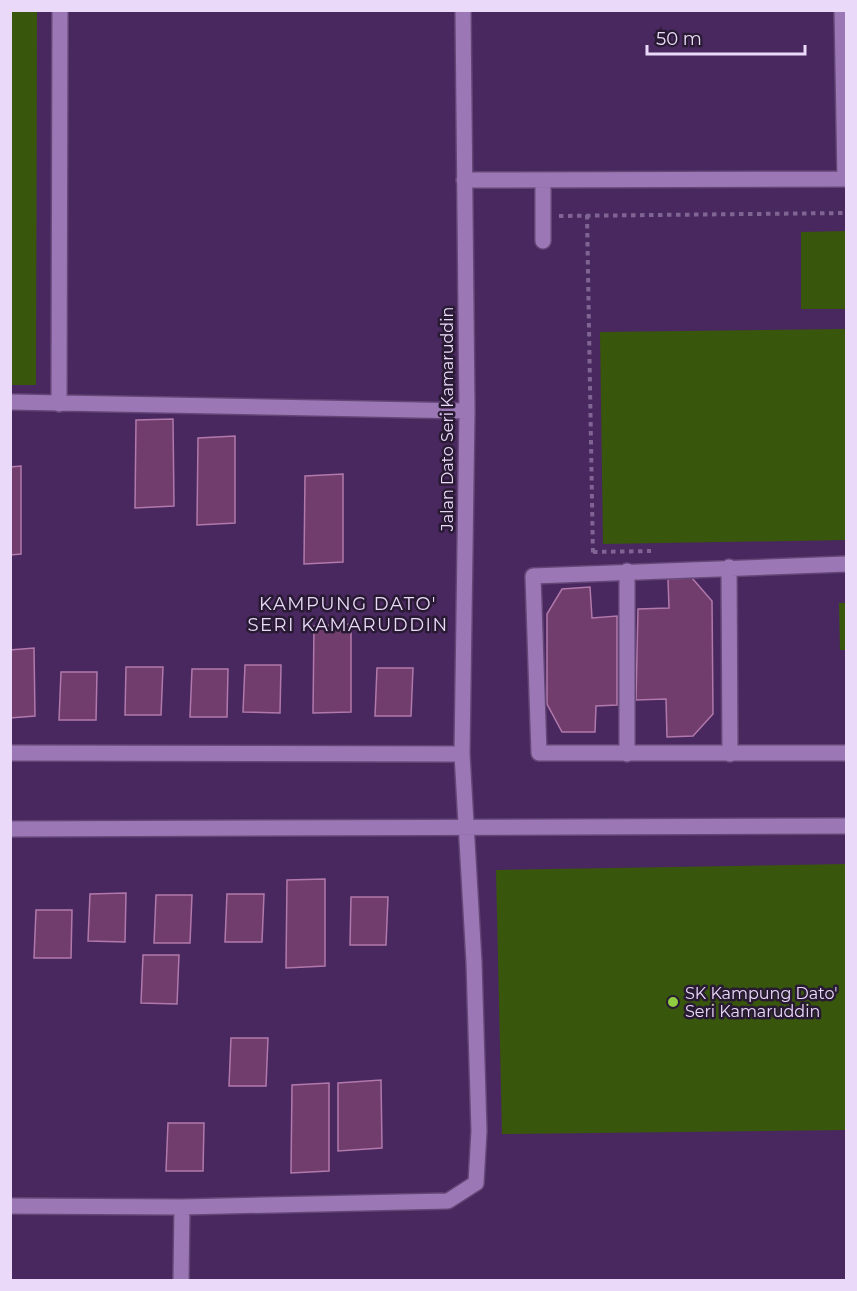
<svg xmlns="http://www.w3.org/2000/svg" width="857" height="1291" font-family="Montserrat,sans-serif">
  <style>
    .green { fill: #39570c }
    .building { fill: #703d6c; stroke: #b179ab; stroke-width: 1.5 }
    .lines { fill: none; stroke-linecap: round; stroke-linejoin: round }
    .minor-casing { stroke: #644676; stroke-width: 18 }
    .path { stroke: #806494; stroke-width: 4; stroke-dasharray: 4.5 4.5; stroke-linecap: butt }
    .minor { stroke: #9b78b5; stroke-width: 15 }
    .poi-dot { fill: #90cd41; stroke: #281a32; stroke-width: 2 }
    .labels { text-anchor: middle; stroke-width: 5; stroke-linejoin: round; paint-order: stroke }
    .street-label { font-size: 16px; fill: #ebd9fa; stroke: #281a32 }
    .poi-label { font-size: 16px; fill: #ebd9fa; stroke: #281a32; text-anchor: start }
    .neighbourhood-label { font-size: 18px; letter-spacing: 1.5px; fill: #ebd9fa; stroke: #281a32 }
  </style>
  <rect width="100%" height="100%" fill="#49285f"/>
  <path class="green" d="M11 10 37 11 36 385H11Z
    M846 231V309H801V232Z
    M846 329V540L603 544 600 332Z
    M839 603H846V650H840Z
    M846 864V1130L502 1134 496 870Z"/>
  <path class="building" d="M173 419 174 506 135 508 136 420Z
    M235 436V523L197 525 198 438Z
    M21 466V554L10 555V467Z
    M343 474V562L304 564 305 476Z
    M692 578 712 601 713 714 693 736 667 737 666 699 636 700 638 609 669 608 668 579Z
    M590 587 592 618 617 616V705L596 706 595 732H562L547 704V614L562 589Z
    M351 624V712L313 713 314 626Z
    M34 648 35 716 10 718V650Z
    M245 665H281L280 713 243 712Z
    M126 667H163L161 715H125Z
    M377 668H413L411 716H375Z
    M192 669H228L227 717H190Z
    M61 672H97L96 720H59Z
    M325 879V966L286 968 287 880Z
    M126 893 125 942 88 941 90 894Z
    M227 894H264L262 942H225Z
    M156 895H192L190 943H154Z
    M351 897H388L386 945H350Z
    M36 910H72L71 958H34Z
    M143 955H179L177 1004 141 1003Z
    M231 1038H268L266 1086H229Z
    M381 1080 382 1148 338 1151V1083Z
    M329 1083V1171L291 1173 292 1085Z
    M168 1123H204L203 1171H166Z"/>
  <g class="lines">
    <defs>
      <path id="minor" d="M842 10 845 179
        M464 180 846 179
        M543 180V241
        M10 402 467 411
        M59 404 60 10
        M846 564 533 576 539 753H846
        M729 567 730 754
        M627 571V754
        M10 753 462 754
        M10 829 846 826
        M10 1206 182 1207 448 1201 476 1183 479 1131 474 962 462 754 467 411 463 10
        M181 1280 182 1207"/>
    </defs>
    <use href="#minor" class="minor-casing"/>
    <path class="path" d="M587 215 593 557
      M559 216 846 213
      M593 552 651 551"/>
    <use href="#minor" class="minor"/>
  </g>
  <circle class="poi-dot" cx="673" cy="1002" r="6"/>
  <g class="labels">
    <g class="street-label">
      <text transform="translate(447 419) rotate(-90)" y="6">Jalan Dato Seri Kamaruddin</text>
    </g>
    <g class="poi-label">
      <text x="685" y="999">SK Kampung Dato'<tspan x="685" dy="18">Seri Kamaruddin</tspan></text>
    </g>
    <g class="neighbourhood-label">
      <text x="348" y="610">KAMPUNG DATO'<tspan x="348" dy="21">SERI KAMARUDDIN</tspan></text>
    </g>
  </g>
  <rect width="857" height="1291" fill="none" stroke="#ebd9fa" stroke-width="24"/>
  <path d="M647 45v9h158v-9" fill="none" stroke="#ebd9fa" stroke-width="3"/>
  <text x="656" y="45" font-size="18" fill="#ebd9fa" stroke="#281a32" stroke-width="4.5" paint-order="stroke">50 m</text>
</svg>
